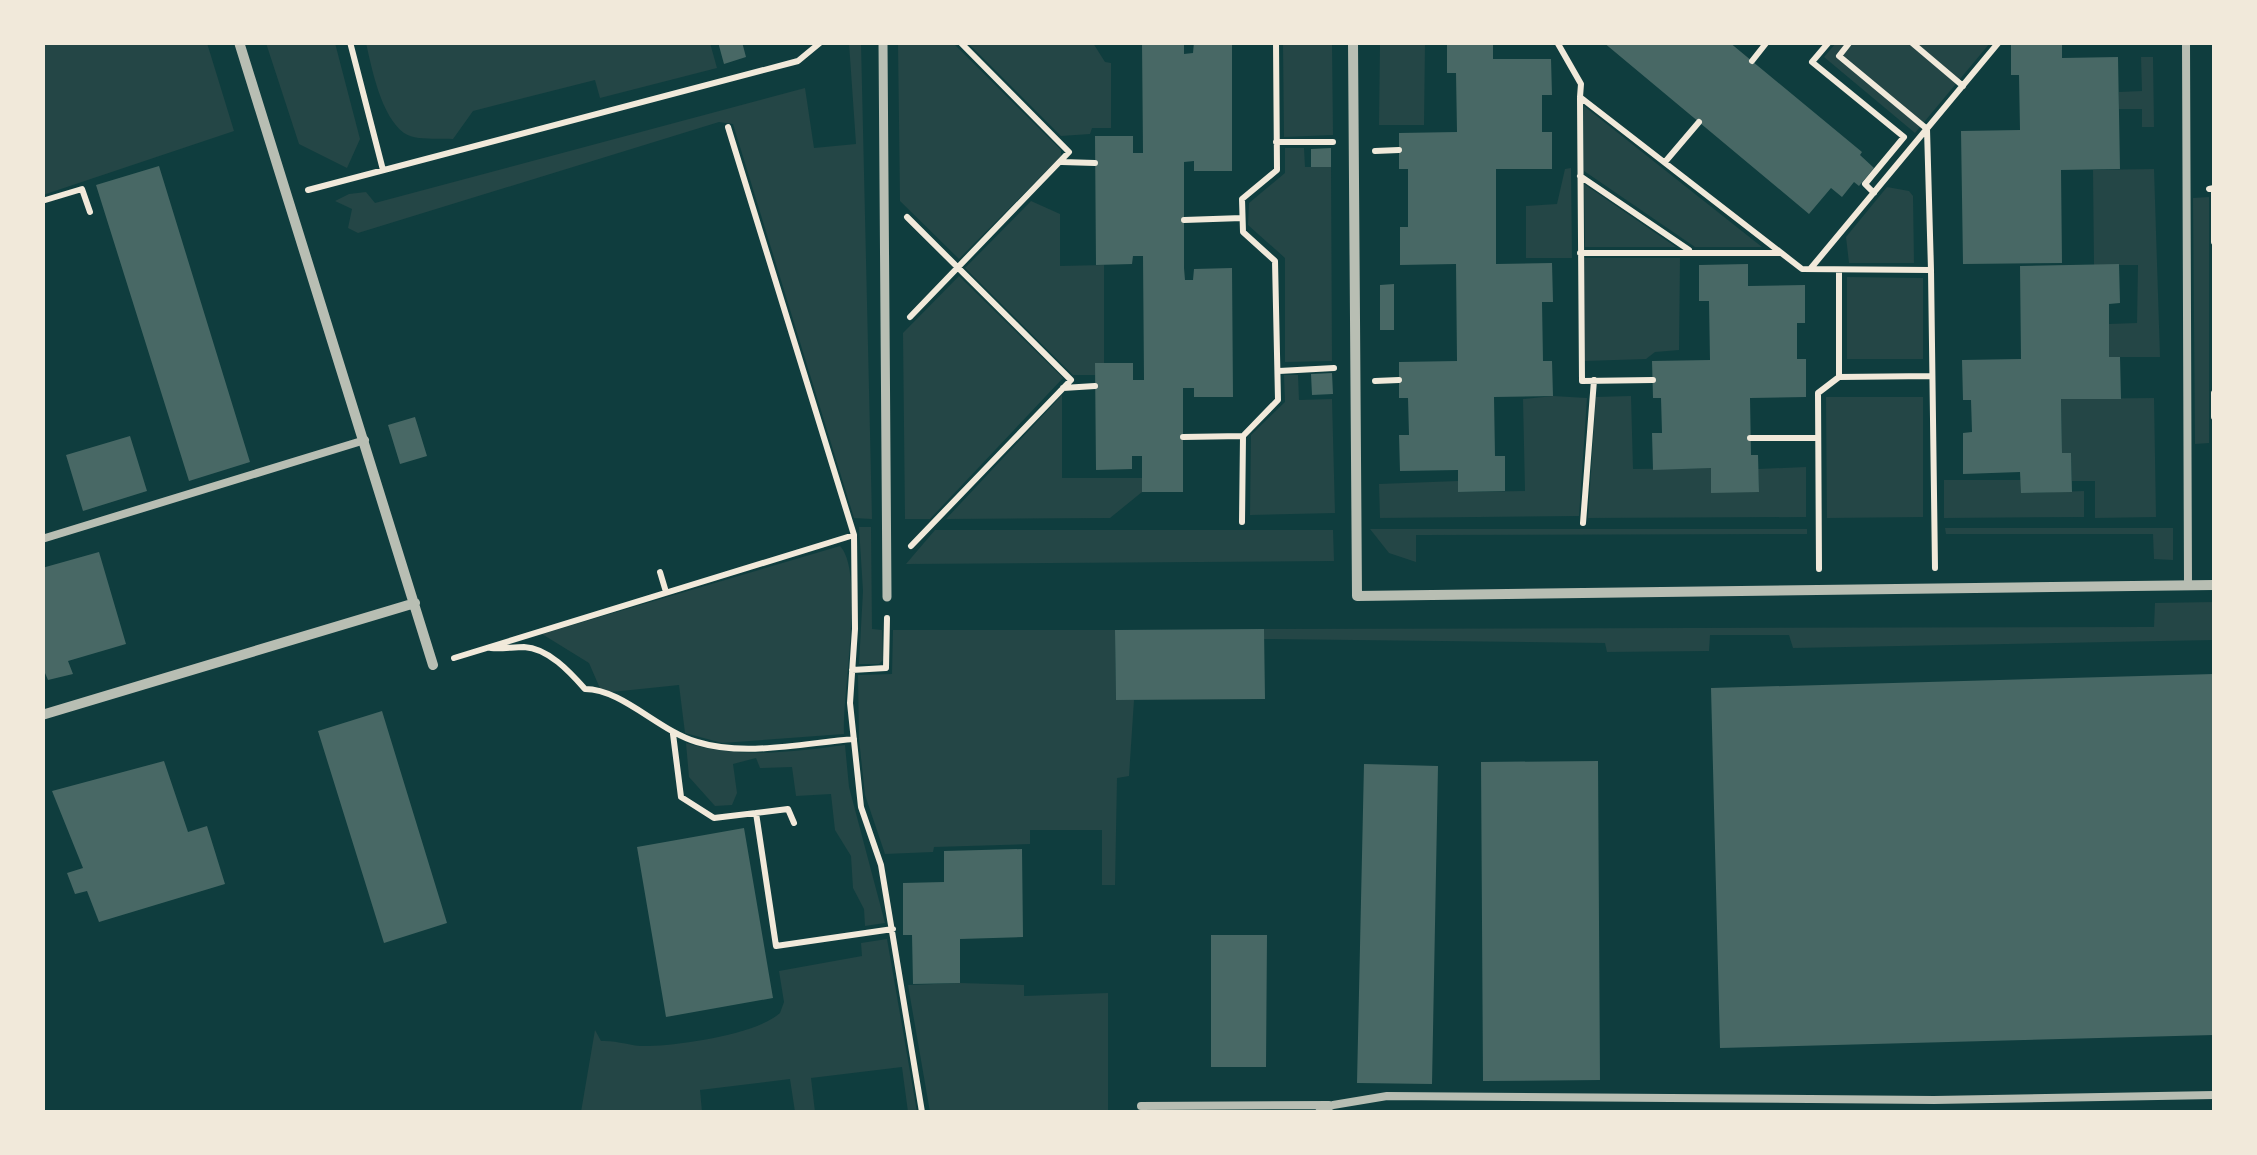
<svg xmlns="http://www.w3.org/2000/svg" width="2257" height="1155" font-family="Helvetica,sans-serif">
  <style>
    .green { fill: #244646 }
    .building { fill: #486865 }
    .lines { fill: none; stroke-linecap: round; stroke-linejoin: round }
    .path { stroke: #f1e9da; stroke-width: 6 }
    .service { stroke: #b8beb3; stroke-width: 8 }
    .pedestrian { stroke: #b8beb3; stroke-width: 9 }
    .minor { stroke: #b8beb3; stroke-width: 10 }
  </style>
  <rect width="100%" height="100%" fill="#0f3d3e"/>
  <path class="green" d="M43 42 207 43 234 131 43 195Z
    M266 43H335L360 139 347 168 299 144Z
    M366 43H710L717 68 600 98 595 80 473 111 453 139C439 138 416 141 404 133 381 116 372 69 366 43Z
    M849 43H861L872 519 854 518 733 124 719 122 358 233 348 228 352 209 335 201 349 194 366 192 375 203 805 88 814 148 856 144Z
    M898 43H953L1061 150V156L959 259 900 201Z
    M968 43H1093L1105 62 1111 63V128H1092L1090 134 1061 136Z
    M1283 43H1332L1333 135 1284 137Z
    M1380 43H1425L1424 125H1379Z
    M1836 43H1990L1915 133 1824 57Z
    M2141 57H2153L2154 127H2142V109H2119V92L2142 91Z
    M1584 106 1762 247H1695L1584 171Z
    M1285 148H1304L1305 167H1331L1332 361 1285 362V258L1248 225 1249 203 1285 173Z
    M1571 168 1572 258H1526V206L1557 204 1565 169Z
    M2154 169 2160 357H2109V324L2137 323 2138 265H2094L2093 170Z
    M1584 184 1676 247H1585Z
    M1887 187 1909 191 1913 196 1914 263H1849L1846 237Z
    M2209 197V443L2195 444 2193 198Z
    M1031 201 1060 214V266L1104 265V363L1095 364V375H1073L965 268Z
    M1584 258H1680L1679 350 1655 352 1646 359 1584 361Z
    M959 276 1063 378 930 519H905L903 333Z
    M1847 277 1923 278V359H1847Z
    M1284 375H1298L1299 400 1332 399 1335 513 1250 515 1251 435 1285 402Z
    M1062 395V478H1142V492L1110 518 946 519Z
    M1553 396 1587 398 1579 516 1380 518 1379 484 1458 481 1459 492 1525 491 1523 399Z
    M1631 396 1633 469 1711 468V492L1759 491 1758 469 1806 467V517L1588 518 1596 397Z
    M1826 397H1923V517L1827 518Z
    M2154 398 2156 517 2095 518V481H2072L2071 453H2062L2061 399Z
    M1944 480H2021L2022 493 2084 491V517L1944 518Z
    M859 527H871L872 629 882 630 883 660 879 664H859L863 591Z
    M1945 528H2173V560L2154 559 2153 534H1946Z
    M1370 529H1807V534H1801L1416 535V562L1389 553Z
    M935 530H1333L1334 561 906 564Z
    M840 546C865 572 842 693 844 734L722 743 685 733 679 685 602 693 589 663 542 634Z
    M2214 602V640L1793 648 1789 635H1710L1709 651 1607 652 1605 643 1264 639V629L2154 627 2155 603Z
    M893 630H1115L1116 700H1134L1129 776 1117 778 1115 885H1102V830H1030V844L934 847 933 852 885 854 865 795 859 739 858 675 892 674Z
    M686 743C739 759 792 752 845 745L849 787 885 923 865 926 864 909 853 888 851 856 835 830 831 794 796 796 792 767 760 768 756 758 733 764 737 793 732 805 715 806 689 777Z
    M887 939 917 1112H908L902 1067 811 1078 815 1112H795L790 1079 700 1090 702 1112H581L595 1030 601 1041C618 1040 632 1047 649 1046 681 1045 757 1034 780 1013L784 1002 779 971 862 956 861 943Z
    M960 983 1024 985V996L1108 993V1112H930L908 985Z"/>
  <path class="building" d="M718 42H742L746 57 724 64Z
    M1142 42H1184V54L1193 53 1194 42H1232V171H1194V161L1184 162V268L1185 280H1193L1194 269 1232 268 1233 397H1194V388H1183V492H1142V456H1132V469L1096 470 1095 363H1133V380H1144L1143 256H1133L1132 264 1096 265 1095 136H1133V153H1143Z
    M1447 42H1493V59H1551L1552 95H1542V132H1552V169H1496V264L1552 263 1553 302H1542L1543 361H1552L1553 396 1494 397 1495 456H1505V491L1458 492V470L1400 471 1399 435H1409L1408 398H1399V362L1457 361 1456 264 1400 265V227H1408V169H1399V133L1457 132 1456 73H1447Z
    M1603 42H1729L1862 152 1860 155 1874 168 1859 186 1854 182 1842 197 1831 188 1809 214Z
    M2011 42H2062V58L2118 57 2120 169 2061 170 2062 263 1963 264 1961 131 2020 130 2019 75H2011Z
    M1331 148V167H1311V149Z
    M159 166 250 462 189 481 96 185Z
    M1748 264V286L1805 285V323H1797V359H1806V397L1750 398 1751 455H1758L1759 492 1711 493V468L1653 470 1652 433H1662L1661 398H1653L1652 361 1710 360 1709 301H1699V265Z
    M2119 264 2120 303 2109 304V357H2120L2121 399H2061L2062 453H2071L2072 492 2021 493 2020 472 1963 474V433L1972 432 1971 400H1963L1962 360 2021 359 2020 266Z
    M1394 284V330H1380V285Z
    M1332 373 1333 394 1312 395 1311 374Z
    M415 417 427 456 400 464 388 425Z
    M130 436 147 491 83 511 66 455Z
    M99 552 126 644 68 661 73 674 48 680 42 666V568Z
    M1264 629 1265 699 1116 700 1115 630Z
    M2214 674V1035L1720 1048 1711 688Z
    M382 711 447 923 384 943 318 731Z
    M164 761 188 832 207 826 225 884 99 922 87 891 75 894 67 873 83 868 52 791Z
    M1598 761 1600 1080 1483 1081 1481 762Z
    M1364 764 1438 766 1432 1084 1357 1083Z
    M744 828 773 998 666 1017 637 847Z
    M1022 849 1023 937 960 939V983L913 984 912 935H903V883L944 882V851Z
    M1211 935H1267L1266 1067H1211Z"/>
  <g class="lines">
    <path class="path" d="M350 42 383 170
      M1557 42 1581 84 1580 97 1802 269 1931 270 1935 568
      M1829 42 1812 62 1904 137 1865 184 1874 193
      M1850 42 1839 56 1927 129 1931 270
      M1911 42 1963 86
      M1752 61 1767 42
      M1580 98 1582 381 1653 380
      M728 127 854 535 855 629 850 703 861 807 881 865 922 1112
      M1276 142H1333
      M1375 151 1399 150
      M1062 162 1095 163
      M1665 162 1699 122
      M1580 176 1689 250
      M2209 189 2214 188V242
      M308 190 798 61 821 42
      M42 201 82 189 90 212
      M907 217 1071 380 911 546
      M1184 220 1242 218
      M1580 253H1778
      M1811 268 1999 42
      M910 317 1069 152 960 42
      M1279 371 1334 368
      M1839 377 1932 376
      M1375 381 1399 380
      M1063 388 1095 386
      M2214 417V393
      M1183 437 1243 436
      M1750 438H1817
      M1242 522 1243 436 1278 400 1275 261 1243 232 1242 199 1277 170 1276 42
      M1583 523 1594 380
      M1819 569 1818 393 1839 377V270
      M660 572 666 592
      M491 648C502 649 513 647 524 647 548 648 570 672 585 689 622 689 659 731 697 742 745 757 804 743 854 739
      M454 658 854 535
      M852 670 886 668 887 618
      M673 734 681 797 714 818 788 809 794 823
      M756 813 776 946 893 929"/>
    <path class="service" d="M2186 42 2188 585
      M42 539 365 440
      M1141 1106 1329 1105
      M1319 1112 1333 1105 1387 1096 1934 1100 2214 1095"/>
    <path class="pedestrian" d="M883 42 887 597"/>
    <path class="minor" d="M239 42 433 665
      M1353 42 1357 596 2214 585
      M42 715 415 603"/>
  </g>
  <rect width="2257" height="1155" fill="none" stroke="#f1e9da" stroke-width="90"/>
</svg>
